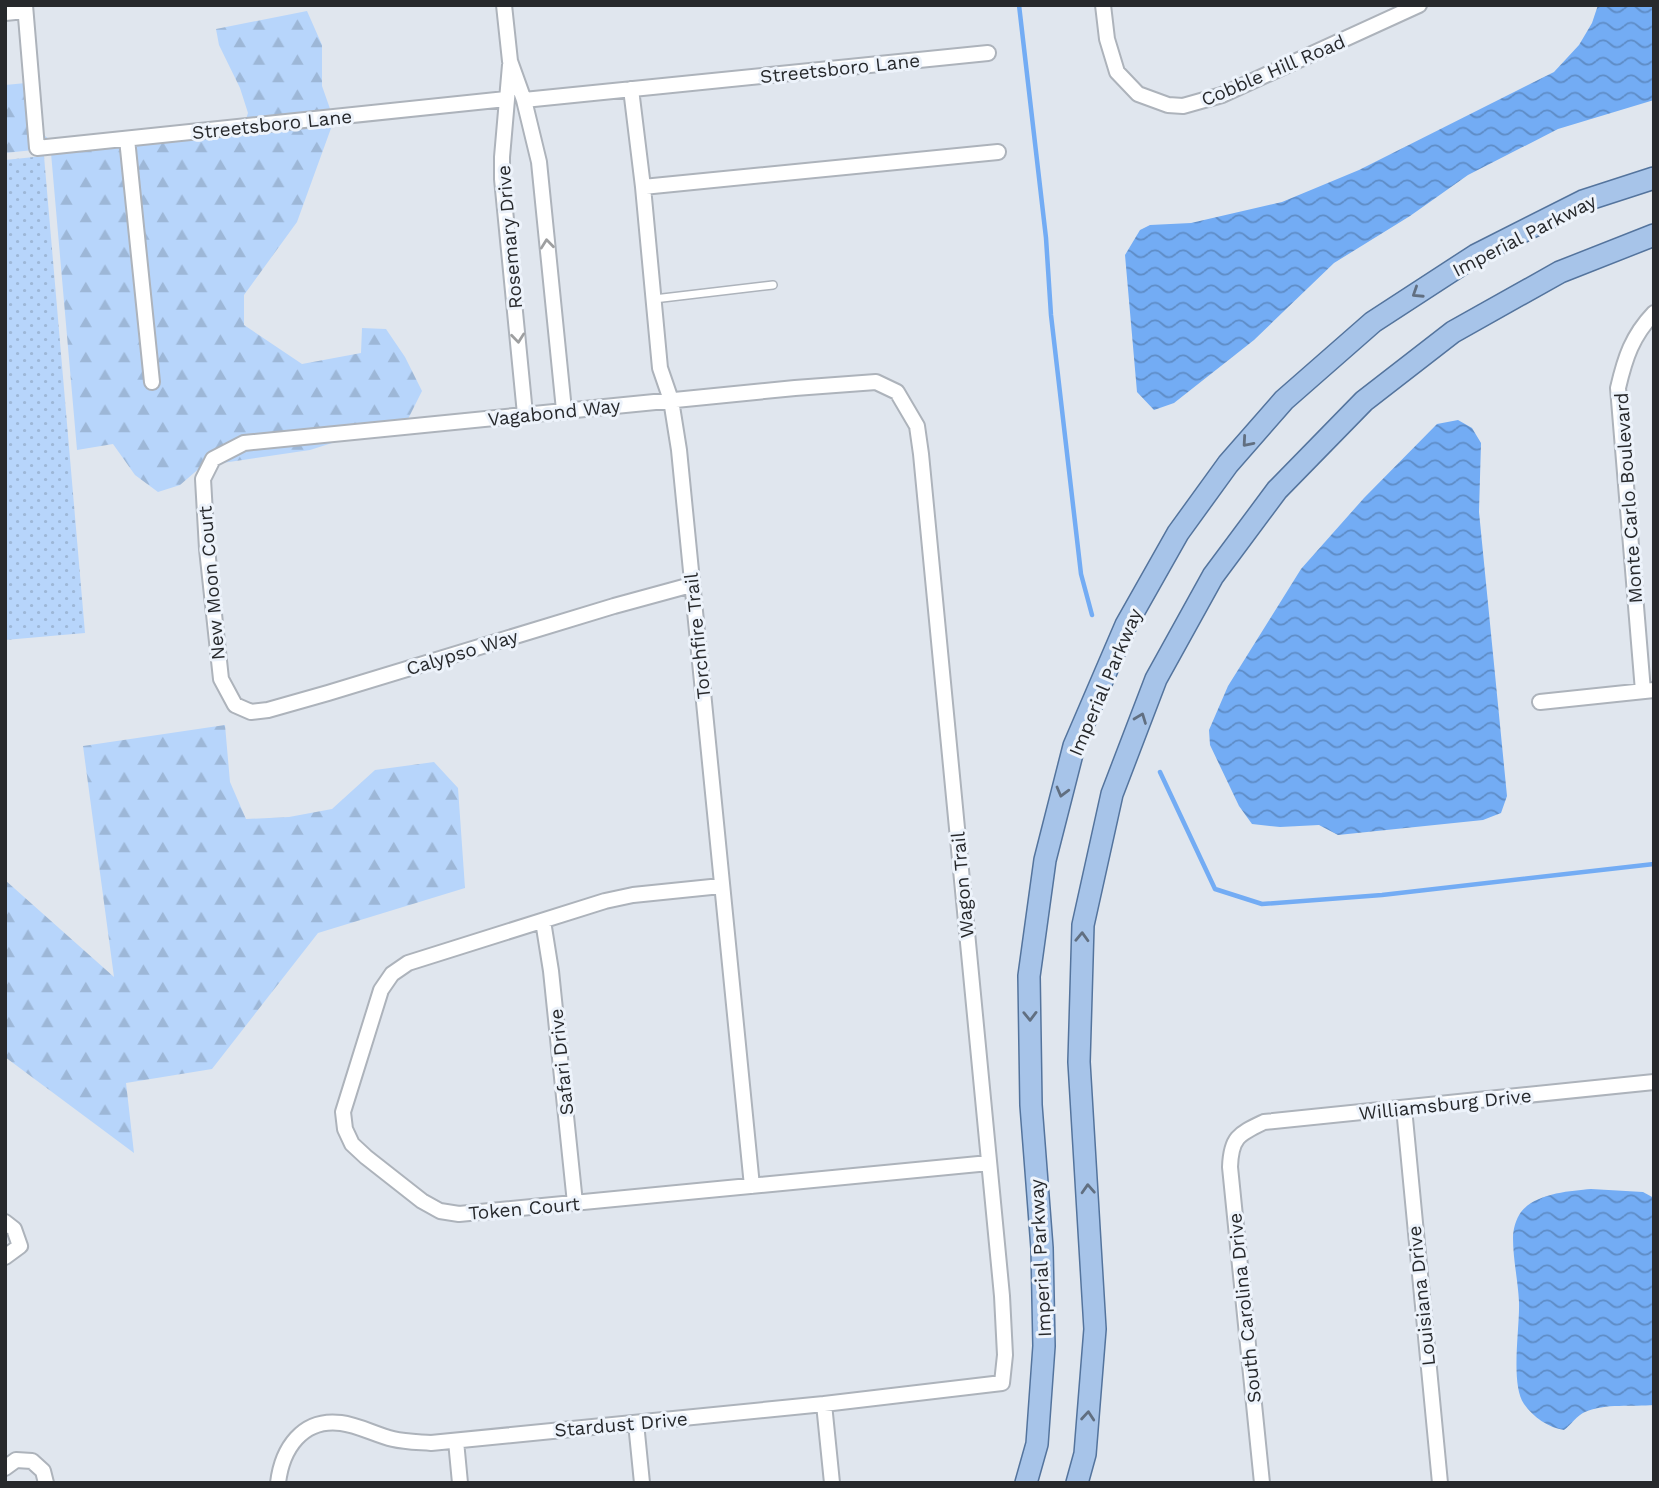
<svg xmlns="http://www.w3.org/2000/svg" width="1659" height="1488" font-family="'Work Sans',sans-serif">
  <style>
    .forest { fill: url(#forest-firs) }
    .park { fill: url(#park-dots) }
    .water { fill: url(#water-waves) }
    .lines { fill: none; stroke-linecap: round; stroke-linejoin: round }
    .stream { stroke: #73acf4; stroke-width: 4.5 }
    .lane-casing { stroke: #adb3bb; stroke-width: 10 }
    .street-casing { stroke: #adb3bb; stroke-width: 18 }
    .primary-casing { stroke: #54749d; stroke-width: 24 }
    .lane { stroke: #fff; stroke-width: 7 }
    .street { stroke: #fff; stroke-width: 14 }
    .primary { stroke: #a7c4e9; stroke-width: 21 }
    .oneway { stroke: #9e9fa0 }
    .oneway2 { stroke: #616f81 }
    .labels { text-anchor: middle; stroke-width: 6; stroke-linejoin: round; paint-order: stroke }
    .street-label { font-size: 19px; fill: #27292c; stroke: #edf3fb }
  </style>
  <defs>
    <pattern id="forest-firs" width="22" height="20" patternUnits="userSpaceOnUse" patternTransform="scale(1.75)"><rect width="22" height="20" fill="#b7d5fb"/><path d="M5 1l3.5 6h-7zM16 11l3.5 6h-7z" fill="#9db7d7"/></pattern>
    <pattern id="park-dots" width="8" height="8" patternUnits="userSpaceOnUse" patternTransform="scale(1.75)"><rect width="8" height="8" fill="#b7d5fb"/><path d="M2 2h.1M6 6h.1" fill="none" stroke="#9db7d7" stroke-width="1.8" stroke-linecap="round"/></pattern>
    <pattern id="water-waves" width="16" height="10" patternUnits="userSpaceOnUse" patternTransform="scale(1.75)"><rect width="16" height="10" fill="#73acf4"/><path d="M0 5q4-4 8 0t8 0" fill="none" stroke="#5e8cc6"/></pattern>
  </defs>
  <rect width="100%" height="100%" fill="#e0e6ee"/>
  <path class="forest" d="M307 11 322 45V86L334 120 297 222 244 295V325L302 364 361 353 362 328 386 329 405 357 422 391 408 419 310 450 202 466 180 485 158 492 135 475 113 444 77 450 51 153 43 149 5 153V85L26 83C39 127 32 142 83 149L241 134 248 113 240 88 219 45 216 29Z
    M225 725 230 782 246 819 289 817 332 809 375 770 434 762 458 788 465 888 318 933 212 1069 126 1083 134 1153 5 1057V880L114 977 83 746Z"/>
  <path class="park" d="M44 156 85 633 5 640V160Z"/>
  <path class="water" d="M1598 5H1654V100L1558 129 1468 175 1410 216 1334 263 1254 340 1174 403 1154 410 1137 392 1125 255 1140 230 1150 225 1191 223 1282 202 1359 170 1554 72 1579 45 1592 23Z
    M1458 420 1472 428 1481 443 1479 512 1507 796 1501 813 1483 820 1338 835 1319 825 1280 827 1252 824 1239 806 1210 745 1209 730 1228 686 1301 569 1364 498 1437 424Z
    M1591 1189 1643 1192 1654 1198V1405C1633 1407 1605 1403 1585 1412 1577 1415 1571 1425 1564 1430 1549 1428 1533 1417 1524 1404 1510 1384 1520 1327 1519 1302 1518 1281 1513 1259 1513 1238 1513 1229 1516 1219 1521 1212 1536 1193 1570 1191 1591 1189Z"/>
  <g class="lines">
    <path class="stream" d="M1019 5 1046 238 1051 315 1081 574 1092 615
      M1160 772 1215 889 1262 904 1382 895 1654 864"/>
    <defs>
      <path id="lane" d="M654 299 773 285"/>
      <path id="street" d="M25 5 37 148 506 99
        M504 5 510 61 524 100 539 162 564 410
        M1103 5 1107 39 1117 72 1138 94 1168 105 1183 106 1222 95 1419 5
        M5 13 25 11
        M510 65 502 157V179L525 414
        M631 89 643 187 660 368 671 400 679 450 752 1186
        M524 100 988 53
        M127 139 152 382
        M643 187 998 152
        M1643 691 1618 388C1625 358 1632 336 1654 313
        M1540 702 1654 690
        M721 886 633 895 605 901 408 963 392 974 381 990 343 1112 345 1129 352 1144 366 1157 422 1201 440 1211 459 1214 989 1163
        M543 921 551 971 575 1203
        M1404 1108 1440 1483
        M5 1222 14 1229 20 1246 5 1257
        M824 1404 832 1483
        M636 1423 642 1483
        M456 1441 460 1483
        M5 1468 16 1460 32 1461 43 1471 46 1483
        M278 1483C282 1449 302 1418 341 1423 358 1425 376 1435 393 1439 405 1442 418 1442 431 1443L824 1404 1002 1383 1005 1355 1002 1296 921 454 917 426 897 392 876 382 795 388 244 443 213 459 203 479 207 549 221 679 235 705 251 712 268 710 328 693 614 606 691 585
        M1262 1483 1230 1167C1231 1137 1239 1134 1264 1122L1654 1082"/>
      <path id="primary" d="M1026 1483 1037 1444 1044 1346 1042 1248 1031 1105 1029 976 1045 860 1074 746 1126 625 1178 533 1228 464 1284 400 1373 322 1476 255 1583 201 1654 178
        M1077 1483 1085 1454 1095 1329 1079 1062 1083 925 1112 794 1156 679 1213 576 1277 490 1364 401 1453 332 1560 272 1654 235"/>
    </defs>
    <use href="#lane" class="lane-casing"/>
    <use href="#street" class="street-casing"/>
    <use href="#primary" class="primary-casing"/>
    <use href="#lane" class="lane"/>
    <use href="#street" class="street"/>
    <use href="#primary" class="primary"/>
  </g>
  <defs><path id="oneway-chevron" d="M-2-3.5L2.5 0L-2 3.5" fill="none" stroke-width="1.6" stroke-linecap="round" stroke-linejoin="round" transform="scale(1.75)"/></defs>
  <g class="oneway">
    <use href="#oneway-chevron" transform="translate(547 244) rotate(-96)"/>
    <use href="#oneway-chevron" transform="translate(518 338) rotate(84)"/>
  </g>
  <g class="oneway2">
    <use href="#oneway-chevron" transform="translate(1417 293) rotate(147)"/>
    <use href="#oneway-chevron" transform="translate(1247 442) rotate(131)"/>
    <use href="#oneway-chevron" transform="translate(1141 718) rotate(-69)"/>
    <use href="#oneway-chevron" transform="translate(1062 792) rotate(105)"/>
    <use href="#oneway-chevron" transform="translate(1082 937) rotate(-88)"/>
    <use href="#oneway-chevron" transform="translate(1030 1016) rotate(89)"/>
    <use href="#oneway-chevron" transform="translate(1088 1189) rotate(-93)"/>
    <use href="#oneway-chevron" transform="translate(1088 1416) rotate(-85)"/>
  </g>
  <g class="labels">
    <g class="street-label">
      <text transform="translate(840 68) rotate(-6)" y="7">Streetsboro Lane</text>
      <text transform="translate(1273 70) rotate(-23)" y="7">Cobble Hill Road</text>
      <text transform="translate(272 124) rotate(-6)" y="7">Streetsboro Lane</text>
      <text transform="translate(1524 235) rotate(-27)" y="7">Imperial Parkway</text>
      <text transform="translate(509 237) rotate(-95)" y="7">Rosemary Drive</text>
      <text transform="translate(554 412) rotate(-6)" y="7">Vagabond Way</text>
      <text transform="translate(1628 498) rotate(-94)" y="7">Monte Carlo Boulevard</text>
      <text transform="translate(211 583) rotate(-95)" y="7">New Moon Court</text>
      <text transform="translate(697 636) rotate(-96)" y="7">Torchfire Trail</text>
      <text transform="translate(462 652) rotate(-17)" y="7">Calypso Way</text>
      <text transform="translate(1105 682) rotate(-67)" y="7">Imperial Parkway</text>
      <text transform="translate(962 885) rotate(-95)" y="7">Wagon Trail</text>
      <text transform="translate(561 1062) rotate(-96)" y="7">Safari Drive</text>
      <text transform="translate(1445 1104) rotate(-6)" y="7">Williamsburg Drive</text>
      <text transform="translate(524 1208) rotate(-5)" y="7">Token Court</text>
      <text transform="translate(1040 1258) rotate(-93)" y="7">Imperial Parkway</text>
      <text transform="translate(1421 1296) rotate(-96)" y="7">Louisiana Drive</text>
      <text transform="translate(1244 1308) rotate(-96)" y="7">South Carolina Drive</text>
      <text transform="translate(621 1424) rotate(-5)" y="7">Stardust Drive</text>
    </g>
  </g>
  <rect width="1659" height="1488" fill="none" stroke="#27292c" stroke-width="14"/>
</svg>
